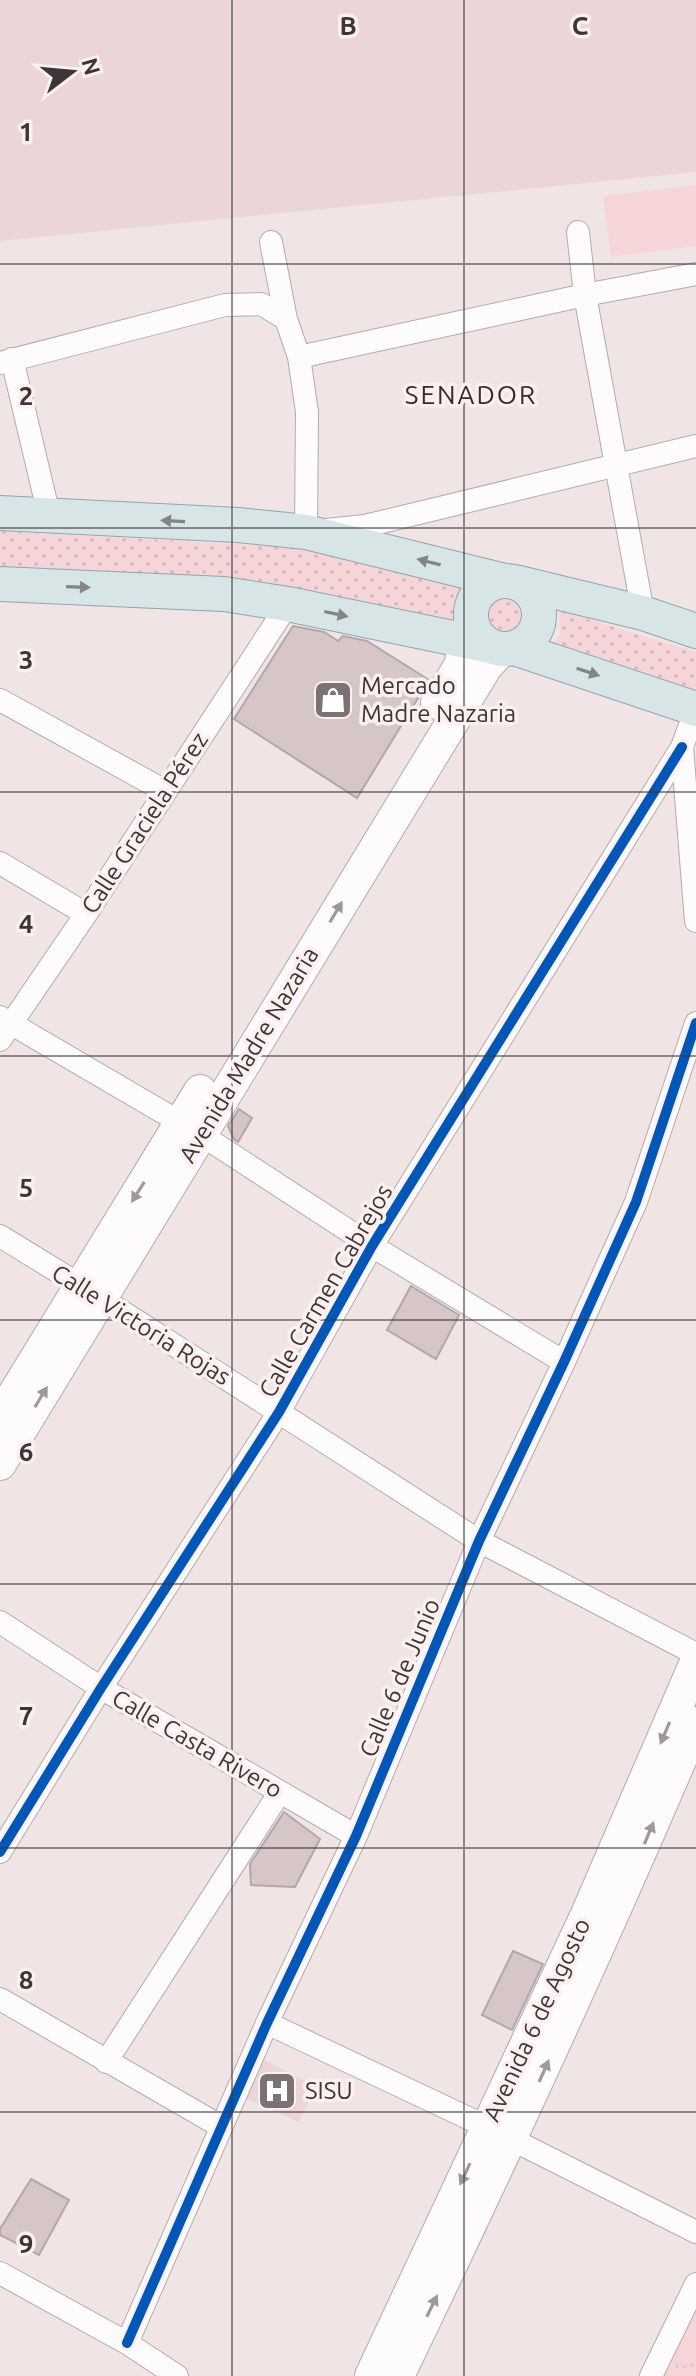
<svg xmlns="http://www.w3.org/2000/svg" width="696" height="2376" font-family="Ubuntu,sans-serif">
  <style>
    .built { fill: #ebd5d7 }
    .grass { fill: url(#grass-dots) }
    .green { fill: #f6d5d8 }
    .building { fill: #d7c6c8; stroke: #b1a8a9; stroke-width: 2 }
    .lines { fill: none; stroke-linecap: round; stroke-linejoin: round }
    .street-casing { stroke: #b4abac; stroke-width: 24 }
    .secondary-casing { stroke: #b4abac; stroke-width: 34 }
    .primary-casing { stroke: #91a6a8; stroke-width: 36 }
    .path { stroke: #ccc8c8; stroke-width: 3; stroke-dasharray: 2 6; stroke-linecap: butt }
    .street { stroke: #fdfbfb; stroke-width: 22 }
    .secondary { stroke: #fdfbfb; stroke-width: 32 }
    .primary { stroke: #d7e5e6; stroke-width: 34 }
    .cycleway-casing { stroke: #fceff0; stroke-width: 15 }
    .cycleway { stroke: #0057b8; stroke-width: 10 }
    .oneway { fill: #838485 }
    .oneway2 { fill: #9e9898 }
    .grid { fill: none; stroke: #3e3536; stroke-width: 2; stroke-opacity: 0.55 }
    .labels { text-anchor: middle; stroke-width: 7; stroke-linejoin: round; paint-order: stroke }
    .poi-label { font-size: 24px; fill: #3e3536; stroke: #fceff0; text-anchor: start }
    .street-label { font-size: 24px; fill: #3e3536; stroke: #fceff0 }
    .neighbourhood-label { font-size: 26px; letter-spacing: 2px; fill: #3a2a2c; stroke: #fceff0 }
    .grid-label { font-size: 26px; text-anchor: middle; font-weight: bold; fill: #3e3536; stroke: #fceff0; stroke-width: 7; stroke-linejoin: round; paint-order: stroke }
  </style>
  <defs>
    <pattern id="grass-dots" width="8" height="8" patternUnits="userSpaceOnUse" patternTransform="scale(2)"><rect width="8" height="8" fill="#f6d5d8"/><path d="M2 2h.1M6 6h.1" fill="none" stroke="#d4b7ba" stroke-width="1.8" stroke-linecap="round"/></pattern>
  </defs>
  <rect width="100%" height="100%" fill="#f0e4e5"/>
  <path class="built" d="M0 0H696V172L0 241Z
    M257 2056 316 2087 299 2122 238 2095Z"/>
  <path class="grass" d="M0 531 288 547 467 584 456 609 458 628 385 606 315 591 238 584 0 572Z
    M486 613a19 19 0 1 1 38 0a19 19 0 1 1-38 0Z
    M559 610 696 652V698L551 649 560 633Z"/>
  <path class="green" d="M696 185V246L611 257 603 196Z
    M696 2297V2376H658Z"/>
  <path class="building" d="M293 626 324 632 338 641 343 636 367 641 429 680 357 798 234 719Z
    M239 1109 252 1118 238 1142 234 1139 228 1126Z
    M411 1286 459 1315 436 1359 387 1330Z
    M284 1812 320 1839 295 1887 251 1885 250 1864Z
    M513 1951 543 1964 512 2030 482 2015Z
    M31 2179 69 2200 39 2255 0 2235V2229Z"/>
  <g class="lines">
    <defs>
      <path id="street" d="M578 232 585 295 643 613
        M271 242 286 319 299 357 307 412 306 532 365 526 696 446
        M299 357 585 295 696 274
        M12 359 49 515
        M0 363 225 305 261 304 286 319
        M0 700 165 791
        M696 709 682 747 696 921
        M0 863 86 914
        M0 1017 200 1134 372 1246 564 1362
        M0 1040 86 914 288 604
        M0 1236 101 1298 479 1541 696 1654
        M0 1622 101 1688 356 1836
        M0 1852 101 1688 279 1412 372 1246 682 747
        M0 1999 220 2126
        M267 2023 487 2127 696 2232
        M106 2062 280 1792
        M0 2273 127 2343 177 2376
        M127 2343 267 2023 356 1836 479 1541 564 1362 636 1202 696 1023
        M651 2376 696 2284"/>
      <path id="secondary" d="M437 703 460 666 471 618
        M0 1417 200 1091
        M0 1464 486 667 502 649
        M371 2376 587 1914 696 1662
        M398 2376C502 2160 602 1944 696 1723"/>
      <path id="primary" d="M0 513 238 525 306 532 505 581
        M471 615a34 34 0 1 1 68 0a34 34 0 1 1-68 0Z
        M515 582 643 613 696 631
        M0 584 224 594 288 604 491 646
        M514 648 696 709"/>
    </defs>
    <use href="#street" class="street-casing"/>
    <use href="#secondary" class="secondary-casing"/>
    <use href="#primary" class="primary-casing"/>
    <path class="path" d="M676 2366 680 2368 696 2364"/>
    <use href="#street" class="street"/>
    <use href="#secondary" class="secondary"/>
    <use href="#primary" class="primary"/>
    <defs>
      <path id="cycleway" d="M0 1852 101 1688 279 1412 372 1246 682 747
        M127 2343 267 2023 356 1836 479 1541 564 1362 636 1202 696 1023"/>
    </defs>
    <use href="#cycleway" class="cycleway-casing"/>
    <use href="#cycleway" class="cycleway"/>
  </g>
  <defs><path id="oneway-solid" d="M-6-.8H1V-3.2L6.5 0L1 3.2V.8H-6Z" transform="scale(2)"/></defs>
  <g class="oneway">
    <use href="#oneway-solid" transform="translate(173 521) rotate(-177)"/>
    <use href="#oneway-solid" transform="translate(429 562) rotate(-166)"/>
    <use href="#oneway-solid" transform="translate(78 587) rotate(2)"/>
    <use href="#oneway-solid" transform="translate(336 614) rotate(12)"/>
    <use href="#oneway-solid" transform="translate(588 672) rotate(18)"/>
  </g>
  <g class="oneway2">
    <use href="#oneway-solid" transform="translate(336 912) rotate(-59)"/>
    <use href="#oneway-solid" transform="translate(138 1192) rotate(122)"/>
    <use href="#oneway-solid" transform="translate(41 1397) rotate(-59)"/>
    <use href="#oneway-solid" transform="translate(665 1733) rotate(113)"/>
    <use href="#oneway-solid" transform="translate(649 1833) rotate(-67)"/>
    <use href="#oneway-solid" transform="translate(544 2071) rotate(-66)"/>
    <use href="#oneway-solid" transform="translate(465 2174) rotate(115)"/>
    <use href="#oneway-solid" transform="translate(432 2306) rotate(-64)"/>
  </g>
  <path class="grid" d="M232 0V2376M464 0V2376M0 264H696M0 528H696M0 792H696M0 1056H696M0 1320H696M0 1584H696M0 1848H696M0 2112H696"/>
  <defs>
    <symbol id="shop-square" viewBox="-11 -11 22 22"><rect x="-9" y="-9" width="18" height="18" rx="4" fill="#7c7273" stroke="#fceff0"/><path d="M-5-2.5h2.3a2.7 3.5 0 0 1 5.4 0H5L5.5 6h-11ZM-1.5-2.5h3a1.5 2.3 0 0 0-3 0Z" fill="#fff"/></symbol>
    <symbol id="hospital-square" viewBox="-11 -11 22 22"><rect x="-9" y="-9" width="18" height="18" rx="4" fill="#7c7273" stroke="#fceff0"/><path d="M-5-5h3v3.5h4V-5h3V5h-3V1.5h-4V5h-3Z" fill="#fff"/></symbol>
  </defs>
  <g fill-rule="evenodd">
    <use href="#shop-square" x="311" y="678" width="44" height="44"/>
    <use href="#hospital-square" x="255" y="2069" width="44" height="44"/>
  </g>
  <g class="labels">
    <g class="poi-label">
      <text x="361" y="694">Mercado<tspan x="361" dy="28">Madre Nazaria</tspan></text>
      <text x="305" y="2099">SISU</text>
    </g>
    <g class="street-label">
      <text transform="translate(145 823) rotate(-57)" y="8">Calle Graciela Pérez</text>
      <text transform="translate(249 1055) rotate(-59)" y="8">Avenida Madre Nazaria</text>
      <text transform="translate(326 1291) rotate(-60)" y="8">Calle Carmen Cabrejos</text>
      <text transform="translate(141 1325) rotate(32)" y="8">Calle Victoria Rojas</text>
      <text transform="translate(400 1678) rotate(-67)" y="8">Calle 6 de Junio</text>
      <text transform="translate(197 1744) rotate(30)" y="8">Calle Casta Rivero</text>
      <text transform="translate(537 2020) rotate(-65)" y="8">Avenida 6 de Agosto</text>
    </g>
    <g class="neighbourhood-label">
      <text x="471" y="404">SENADOR</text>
    </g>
  </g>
  <g class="grid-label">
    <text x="348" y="35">B</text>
    <text x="580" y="35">C</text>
    <text x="26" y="141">1</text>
    <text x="26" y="405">2</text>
    <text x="26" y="669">3</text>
    <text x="26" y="933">4</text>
    <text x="26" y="1197">5</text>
    <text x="26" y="1461">6</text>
    <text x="26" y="1725">7</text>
    <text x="26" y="1989">8</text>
    <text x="26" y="2253">9</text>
  </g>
  <g transform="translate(72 72) rotate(74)" stroke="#fceff0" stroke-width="6" paint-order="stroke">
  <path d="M0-6L14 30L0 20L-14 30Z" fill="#3e3536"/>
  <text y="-12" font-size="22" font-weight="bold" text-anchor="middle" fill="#3e3536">N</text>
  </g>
</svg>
